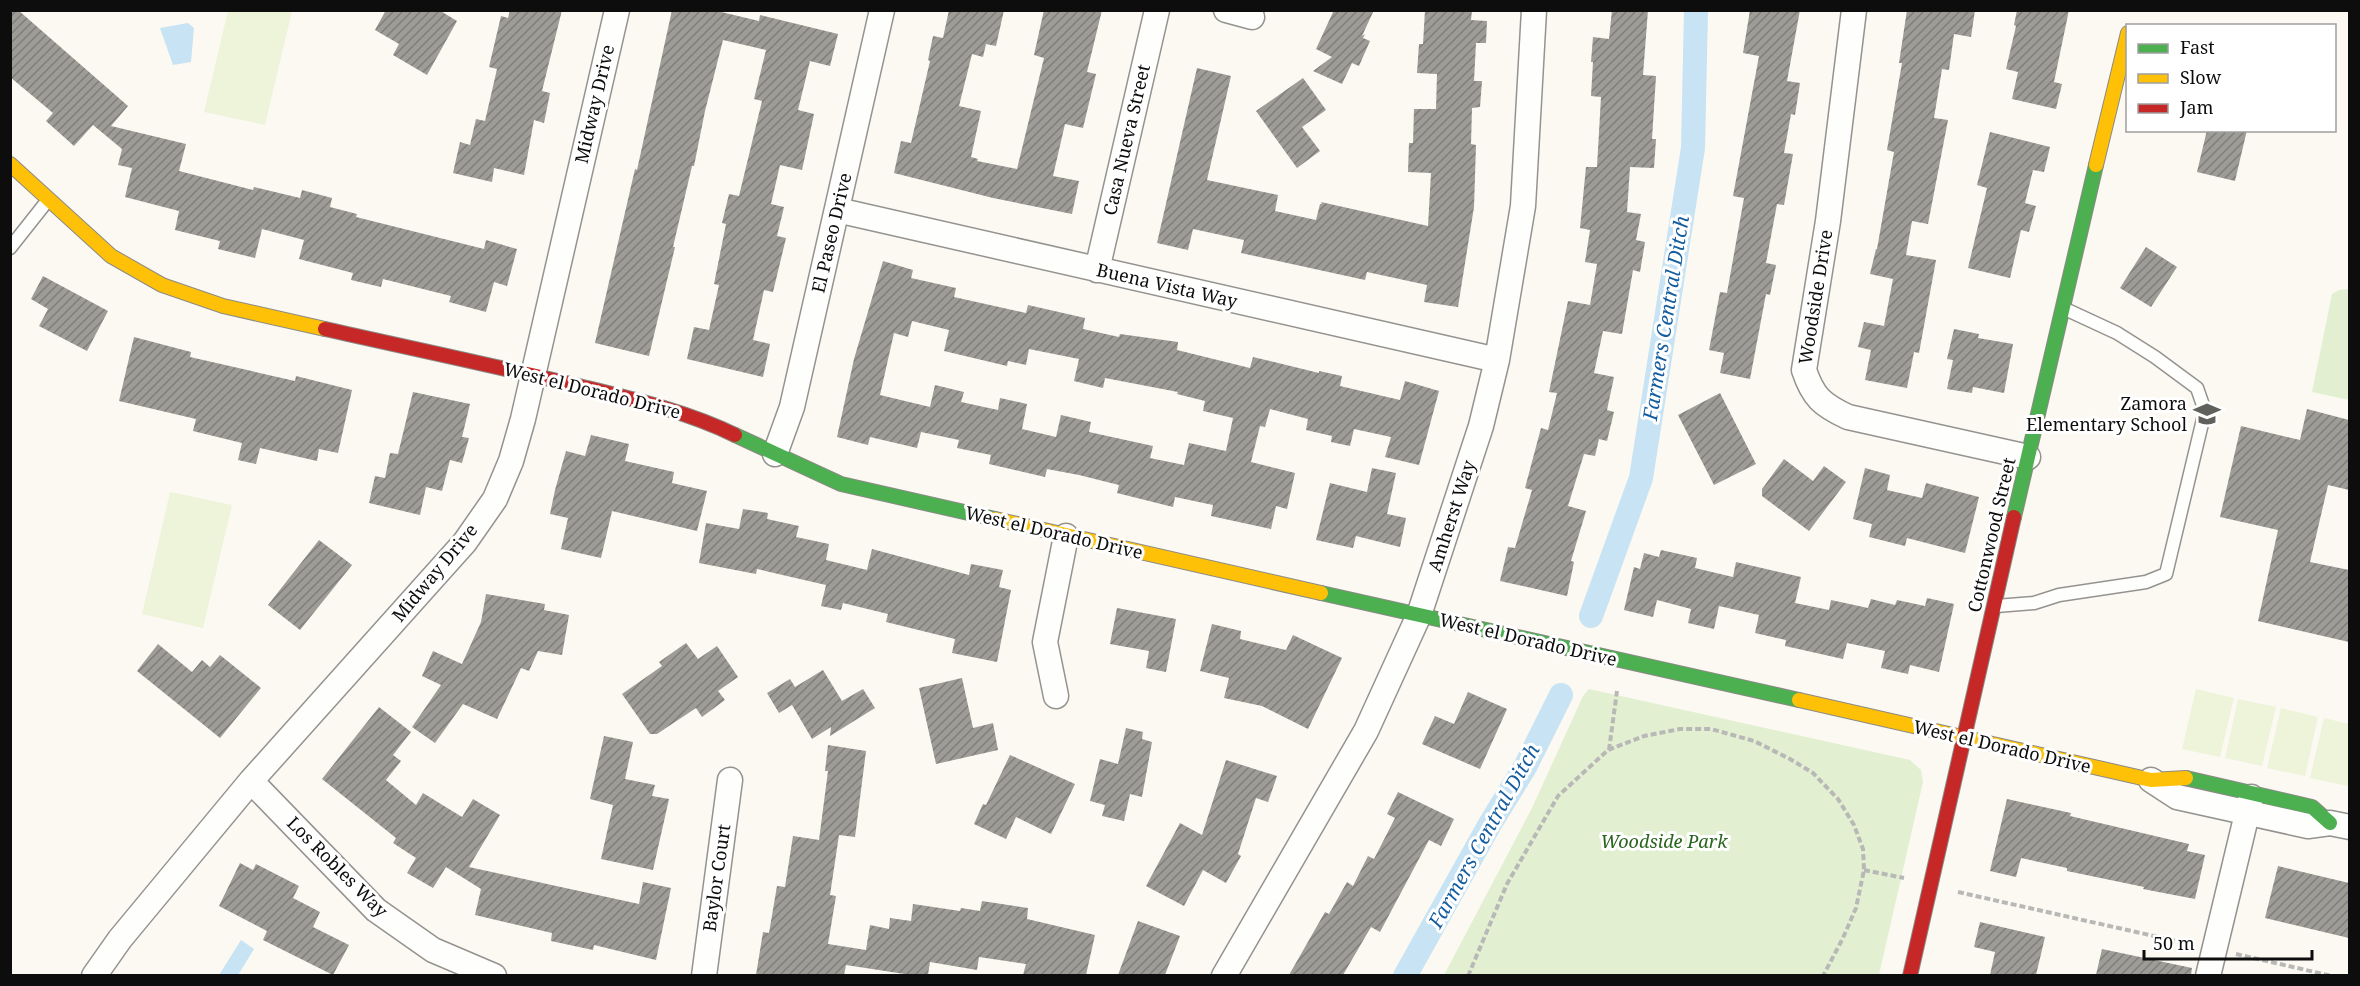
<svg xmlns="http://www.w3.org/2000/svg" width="2360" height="986" font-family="'Noto Serif',serif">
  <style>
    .park { fill: #e2f0d1 }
    .pitch { fill: #edf4da }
    .water { fill: #c7e3f4 }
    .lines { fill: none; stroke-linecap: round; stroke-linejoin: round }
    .canal { stroke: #c7e3f4; stroke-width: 24 }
    .building { fill: url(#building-hatch); fill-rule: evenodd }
    .lane-casing { stroke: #949390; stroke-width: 15 }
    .street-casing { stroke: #949390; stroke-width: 27 }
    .fast-casing { stroke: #8b8a86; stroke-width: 16 }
    .slow-casing { stroke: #8b8a86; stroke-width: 16 }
    .jam-casing { stroke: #8b8a86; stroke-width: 16 }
    .path { stroke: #b8b8b6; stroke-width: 4; stroke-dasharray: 6 3; stroke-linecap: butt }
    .lane { stroke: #fefefd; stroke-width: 12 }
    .street { stroke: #fefefd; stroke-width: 24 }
    .fast { stroke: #4caf50; stroke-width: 14 }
    .slow { stroke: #ffc107; stroke-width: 14 }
    .jam { stroke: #c62828; stroke-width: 14 }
    .labels { text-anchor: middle; stroke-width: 6; stroke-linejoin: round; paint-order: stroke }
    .street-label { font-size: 18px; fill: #0d0d0d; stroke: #fff }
    .poi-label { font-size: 18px; fill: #0d0d0d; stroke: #fff; text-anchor: end }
    .park-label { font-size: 18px; font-style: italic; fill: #29641d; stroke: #fff }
    .water-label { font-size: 20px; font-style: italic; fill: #165d9f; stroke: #fff }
  </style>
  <defs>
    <pattern id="building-hatch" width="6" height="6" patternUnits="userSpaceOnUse" patternTransform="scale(1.5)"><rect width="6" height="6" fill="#9e9c97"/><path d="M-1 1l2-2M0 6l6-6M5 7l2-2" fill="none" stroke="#7f7e7a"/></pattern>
  </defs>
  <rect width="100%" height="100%" fill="#fbf9f1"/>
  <path class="park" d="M2349 289H2350L2349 400 2312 392 2332 294 2339 290Z
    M1589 689 1910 760 1921 770 1923 782 1879 975H1444L1532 808 1583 696Z"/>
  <path class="pitch" d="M228 11H292L265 125 204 112Z
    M170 492 232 505 203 628 142 614Z
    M2196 689 2234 698 2220 757 2182 749Z
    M2238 699 2276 707 2262 766 2225 758Z
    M2281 708 2318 717 2305 776 2267 768Z
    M2324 718 2349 724 2348 786 2310 778Z"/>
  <path class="water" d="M188 23 194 28 191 62 173 65 160 28Z
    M241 940 254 949 238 975H219Z"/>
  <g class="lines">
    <path class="canal" d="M1591 616 1641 478 1693 148 1696 10
      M1405 976 1490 824 1525 767 1561 695"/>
  </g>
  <path class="building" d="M10 10H18L128 106 111 126 186 144 179 171 253 190 254 187 300 198 302 190 332 198 330 207 357 214 356 217 484 249 486 240 517 249 507 286 494 282 486 312 449 302 451 296 383 279 381 287 351 280 353 273 299 259 304 240 262 229 255 258 218 249 220 241 175 230 179 211 125 197 132 168 118 165 122 149 93 125 74 146 46 121 53 113 10 77Z
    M386 10H439L457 21 427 75 393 55 399 44 375 30Z
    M510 10H562L542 91 550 93 544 123 534 120 524 175 494 168 492 182 453 173 460 142 470 145 476 119 485 121 497 69 489 67 501 16 508 18Z
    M672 10H713L759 21 760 15 838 34 830 66 810 61 798 110 814 114 802 170 780 165 771 204 784 207 777 236 786 238 773 292 764 290 753 340 770 344 763 377 687 359 694 327 709 330 719 285 714 284 726 224 722 223 729 194 739 196 762 101 754 99 766 50 723 40 705 111 694 166H692L673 247H675L649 356 595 343 635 169 637 170Z
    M949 10H1004L996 46 986 44 983 57 972 54 959 106 981 111 971 157 978 159 977 161 1017 169 1044 58 1034 55 1044 10H1102L1087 72 1096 74 1083 128 1065 124 1053 176 1079 181 1072 214 993 198 894 173 901 141 911 143 930 61 928 60 933 36 943 38Z
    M1334 10H1374L1362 36 1365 34 1363 38 1370 41 1359 66 1352 63 1342 84 1313 71 1332 57 1316 49Z
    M1425 10H1472L1471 20 1487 21 1486 43H1476L1474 81H1482L1480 107 1472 108 1471 144 1476 145 1474 207 1458 307 1424 302 1427 285 1367 272 1365 280 1241 253 1244 240 1193 229 1188 250 1157 243 1197 68 1231 76 1207 180 1278 195 1275 211 1316 220 1320 204H1322L1321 202 1428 226 1431 173 1408 172 1409 143H1413L1414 109H1436L1437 74 1417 73 1419 44H1423Z
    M1612 10H1648L1643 75 1656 76 1652 139H1656L1654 168 1630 167 1627 212 1641 214 1636 240 1645 242 1640 272 1633 270 1622 334 1603 331 1594 373 1614 377 1607 410 1614 412 1607 441 1599 439 1595 456 1584 454 1568 506 1586 511 1571 561 1574 562 1567 596 1500 581 1508 547 1515 548 1532 490 1525 488 1541 428 1548 430 1557 393 1549 392 1568 301 1590 305 1597 264 1585 262 1590 230 1580 228 1586 167H1597L1601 97 1591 96 1593 62H1591L1593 37 1609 39Z
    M1750 10H1800L1787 81 1800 83 1795 115 1791 114 1784 153 1793 154 1784 205 1777 204 1766 263 1776 265 1770 295 1766 294 1750 379 1720 373 1724 353 1709 350 1720 292 1727 293 1744 198 1733 196 1759 56 1743 53Z
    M1907 10H1975L1971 37 1954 34 1949 70 1942 69 1934 118 1948 120 1928 224 1912 221 1906 255 1936 260 1919 353 1914 352 1907 388 1865 380 1871 350 1858 347 1864 322 1884 326 1893 279 1870 274 1876 249H1877L1894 152 1887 150 1902 63H1899Z
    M2017 10H2069L2054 82 2062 84 2056 109 2012 99 2018 72 2006 69 2016 26 2014 25Z
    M1303 78 1326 110 1302 127 1320 151 1297 168 1256 111Z
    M2207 130H2247L2235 181 2197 172Z
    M1990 132 2050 147 2044 172 2033 170 2025 203 2036 206 2029 232 2021 230 2010 278 1968 268 1987 188 1977 185Z
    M2146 247 2177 267 2151 307 2120 288Z
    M883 261 913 270 911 278 956 288 954 297 1026 313 1028 305 1085 318 1083 329 1119 337 1120 334 1178 342 1177 350 1250 368 1253 357 1319 373V371L1342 376 1340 386 1400 400 1405 381 1439 391 1419 465 1385 457 1391 437 1354 429 1350 446 1331 442 1332 436 1306 430 1308 419 1270 409 1265 427 1260 426 1251 462 1295 473 1287 509 1276 506 1271 529 1211 516 1213 505 1175 497 1173 507 1117 493 1119 485 1079 475 1047 469 1045 477 989 464 991 455 957 448 959 440 921 432 917 448 870 437 868 445 837 437 854 359ZM912 321 949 330 944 351 1007 366 1008 361 1026 365 1029 349 1079 359 1074 381 1103 388 1105 378 1178 392 1177 394 1205 401 1203 411 1233 418 1226 451 1189 443 1184 465 1150 458 1153 446 1089 432 1091 422 1061 415 1056 437 1022 429 1027 404 1000 398 998 410 961 402 964 392 935 385 930 407 880 395 894 333 908 337Z
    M43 276 108 311 87 351 39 326 48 309 31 299Z
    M1954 329 1979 334 1978 338 2013 344 2004 393 1973 387 1972 393 1947 389 1953 360 1947 359Z
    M134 337 191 352 190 357 295 381 296 376 352 390 338 453 319 449 317 461 260 448 256 464 238 460 242 443 193 431 196 419 119 401Z
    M413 392 470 404 462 437 469 438 462 463 450 460 442 491 426 487 420 515 369 503 375 476 385 478 390 453 398 454Z
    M1720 393 1756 464 1714 485 1678 415Z
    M2307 409 2349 420V490L2328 485 2310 562 2349 570V642L2258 621 2278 530 2220 517 2241 426 2300 440Z
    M591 435 629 444 625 461 674 472 672 483 707 491 697 531 612 511 601 558 561 549 568 518 550 514 555 490 566 451 585 456Z
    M1784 459 1813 481 1824 466 1846 482 1809 531 1762 496V489Z
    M1372 468 1396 473 1387 514 1406 518 1400 547 1356 536 1353 548 1316 540 1330 483 1367 492Z
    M1865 468 1890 475 1887 490 1922 498 1926 483 1979 497 1965 553 1907 538 1905 546 1869 537 1872 524 1853 519Z
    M743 509 768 513 767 519 799 526 796 537 829 544 826 560 867 570 872 549 969 575 971 564 1003 570 999 587 1011 590 997 662 952 653 955 639 886 622 888 614 843 603 841 610 821 606 826 585 757 569 756 574 699 563 706 523 739 529Z
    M319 540 352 565 300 630 268 605Z
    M1661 550 1697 558 1695 568 1733 577 1736 562 1801 577 1795 603 1829 610 1831 600 1868 608 1871 599 1895 605 1897 600 1925 606 1927 598 1954 604 1939 672 1910 665 1908 674 1881 668 1885 651 1847 643 1843 659 1785 646 1786 640 1755 633 1759 615 1719 606 1714 629 1688 623 1691 609 1657 600 1653 617 1624 610 1634 567 1640 569 1644 553 1659 557Z
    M486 594 545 604 544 610 569 615 562 655 538 651 529 671 521 668 497 719 463 704 435 743 412 727 441 685 422 676 433 651 462 664 481 622Z
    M1117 608 1176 619 1166 672 1146 668 1149 651 1110 644Z
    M1212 624 1241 631 1240 639 1286 650 1293 635 1342 658 1308 729 1262 706 1224 698 1229 678 1200 671Z
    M686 643 698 659 717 646 738 677 718 691 725 700 702 717 696 708 657 734H650L622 694 662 666 659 662Z
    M158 644 192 672 202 660 210 667 220 655 261 688 220 738 137 671Z
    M823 670 842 701 863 689 875 708 830 736 831 727 812 739 792 705 779 713 767 693 790 679 795 687Z
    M962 678 973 728 993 723 998 750 936 764 919 688Z
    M1468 692 1507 709 1480 769 1422 744 1435 716 1454 724Z
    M379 707 411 732 393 755 401 761 386 780 416 805 423 793 462 817 473 799 500 815 469 867 639 904 643 882 671 888 656 960 594 945 593 950 551 941 552 933 475 915 481 889 446 867 433 888 407 873 416 858 393 843 396 838 322 779Z
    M1126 728 1143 732 1142 739 1152 742 1142 797 1130 794 1124 821 1102 816 1105 805 1090 801 1100 759 1118 764Z
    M604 736 633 742 625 779 655 785 652 796 669 799 653 870 601 859 613 805 590 799Z
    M828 745 866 751 855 837 839 835 830 895 836 896 828 944 866 950 870 925 889 929 890 918 911 921 913 904 960 911 961 908 980 911 982 901 1028 908 1027 919 1095 935 1086 975H1023L1026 964 979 957 977 970 930 962 928 975H911L846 965 844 975H756L763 932 769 933 777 886 785 887 793 836 819 840 828 771H825Z
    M1010 755 1075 784 1051 834 1016 817 1006 839 974 824 983 804 986 805Z
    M1226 760 1277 776 1268 802 1256 798 1238 854 1241 856 1226 883 1203 870 1184 906 1146 886 1180 823 1202 835Z
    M1398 792 1454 819 1441 846 1429 840 1380 932 1371 927 1343 975H1289L1325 912 1329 914 1347 882 1353 886 1368 856 1374 859 1395 818 1387 814Z
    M2007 799 2071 813 2070 816 2189 844 2187 851 2205 855 2195 899 2143 889 2144 887 2067 871V868L2021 858 2016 877 1990 871Z
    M240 863 253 870 256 864 299 886 293 898 320 912 313 927 349 945 333 975 263 940 267 931 219 906Z
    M2278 866 2349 883V938L2265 918Z
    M1138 921 1180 936 1165 975H1118Z
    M1980 922 2045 937 2036 975H1990L1995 952 1974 947Z
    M2102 949 2192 968 2191 975H2096Z"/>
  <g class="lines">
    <defs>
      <path id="lane" d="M10 248 48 200
        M1996 606 2034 603 2059 595 2146 582 2166 574 2205 411 2197 388 2155 357 2117 333 2063 308"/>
      <path id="street" d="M1226 10 1252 17
        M1854 10 1828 221 1804 370C1813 397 1822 405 1848 417L2028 457
        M837 210 1497 360
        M1097 270 1157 10
        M775 454 792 407 882 10
        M1056 696 1045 642 1066 536
        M2151 780 2177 797 2308 826 2330 823 2350 827
        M251 781 376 910 433 950 494 976
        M94 976 120 939 251 781 465 542 495 499 511 461 523 419 617 10
        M704 976 730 780
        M1224 976 1366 731 1419 615 1481 426 1497 360 1523 206 1534 10
        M2208 976 2251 797"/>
      <path id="fast" d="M735 435 841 484 995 519
        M2014 517 2096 165
        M1321 593 1799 700
        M2186 778 2312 807 2330 823"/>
      <path id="slow" d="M10 164 111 256 162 285 223 306 325 329
        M2096 165 2128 33
        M995 519 1321 593
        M1799 700 2151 780 2186 778"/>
      <path id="jam" d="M325 329C410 348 495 366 579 386 632 399 686 411 735 435
        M1910 976 2014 517"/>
    </defs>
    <use href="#lane" class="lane-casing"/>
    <use href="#street" class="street-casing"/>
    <use href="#fast" class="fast-casing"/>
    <use href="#slow" class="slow-casing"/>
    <use href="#jam" class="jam-casing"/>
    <path class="path" d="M1609 750 1617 691
      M1864 870 1904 878
      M1958 892 2194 945
      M2236 954 2332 976
      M1468 976 1507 884 1558 796 1608 750 1644 736 1680 729H1711L1754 741 1790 759 1813 773 1838 799 1854 825 1863 849 1864 870 1856 908 1843 938 1823 976"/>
    <use href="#lane" class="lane"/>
    <use href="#street" class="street"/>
    <use href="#fast" class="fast"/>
    <use href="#slow" class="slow"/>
    <use href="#jam" class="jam"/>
  </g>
  <defs>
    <symbol id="school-bare" viewBox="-9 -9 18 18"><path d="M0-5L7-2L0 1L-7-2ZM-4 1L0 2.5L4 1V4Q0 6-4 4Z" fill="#60605d" stroke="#fff" stroke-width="2.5" paint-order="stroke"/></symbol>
  </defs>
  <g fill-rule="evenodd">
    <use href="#school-bare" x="2188" y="395" width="38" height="38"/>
  </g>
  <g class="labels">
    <g class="street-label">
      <text transform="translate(595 104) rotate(-77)" y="6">Midway Drive</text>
      <text transform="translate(1127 140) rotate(-77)" y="6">Casa Nueva Street</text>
      <text transform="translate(832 233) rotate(-77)" y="6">El Paseo Drive</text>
      <text transform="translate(1167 286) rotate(13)" y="6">Buena Vista Way</text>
      <text transform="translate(1816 297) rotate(-81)" y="6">Woodside Drive</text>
      <text transform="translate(592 391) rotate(14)" y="6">West el Dorado Drive</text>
      <text transform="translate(1452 516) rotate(-72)" y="6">Amherst Way</text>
      <text transform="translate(1054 533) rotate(13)" y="6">West el Dorado Drive</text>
      <text transform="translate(1992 535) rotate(-77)" y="6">Cottonwood Street</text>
      <text transform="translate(435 573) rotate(-50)" y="6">Midway Drive</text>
      <text transform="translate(1528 640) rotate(13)" y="6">West el Dorado Drive</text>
      <text transform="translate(2002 747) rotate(13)" y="6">West el Dorado Drive</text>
      <text transform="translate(337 867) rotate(45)" y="6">Los Robles Way</text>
      <text transform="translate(717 878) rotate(-82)" y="6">Baylor Court</text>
    </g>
    <g class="poi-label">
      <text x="2187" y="410">Zamora<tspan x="2187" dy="21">Elementary School</tspan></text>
    </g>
    <g class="park-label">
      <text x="1664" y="848">Woodside Park</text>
    </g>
    <g class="water-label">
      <text transform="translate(1666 318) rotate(-81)" y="7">Farmers Central Ditch</text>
      <text transform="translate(1484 836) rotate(-61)" y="7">Farmers Central Ditch</text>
    </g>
  </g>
  <rect width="2360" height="986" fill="none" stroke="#0d0d0d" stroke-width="24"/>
  <rect x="2126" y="24" width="210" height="108" fill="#ffffff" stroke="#9e9e9e" stroke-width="1.5"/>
  <rect x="2138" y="44" width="30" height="9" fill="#4caf50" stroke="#9e9e9e" stroke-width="1.5"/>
  <text x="2180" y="54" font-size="18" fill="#0d0d0d">Fast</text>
  <rect x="2138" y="74" width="30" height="9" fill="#ffc107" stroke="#9e9e9e" stroke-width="1.5"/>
  <text x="2180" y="84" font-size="18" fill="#0d0d0d">Slow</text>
  <rect x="2138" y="104" width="30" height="9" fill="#c62828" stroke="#9e9e9e" stroke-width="1.5"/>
  <text x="2180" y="114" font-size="18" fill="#0d0d0d">Jam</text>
  <path d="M2144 950v9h168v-9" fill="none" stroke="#0d0d0d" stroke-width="3"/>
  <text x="2153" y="950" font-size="18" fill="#0d0d0d" stroke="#ffffff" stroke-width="4.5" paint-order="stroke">50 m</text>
</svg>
